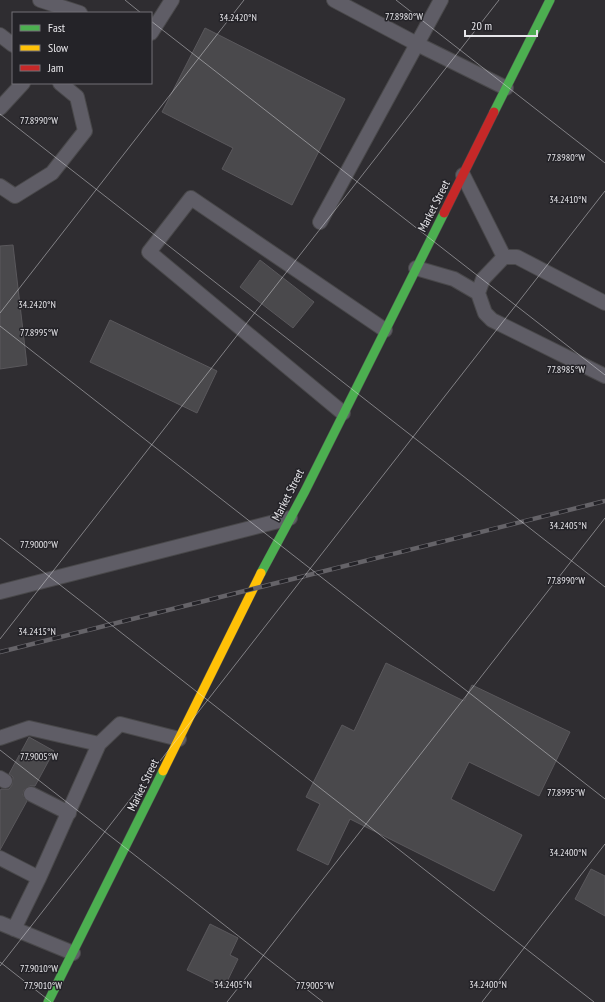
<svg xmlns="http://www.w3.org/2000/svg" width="605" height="1002" font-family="'PT Sans Narrow',sans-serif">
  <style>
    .building { fill: #4a494c; stroke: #5a585c }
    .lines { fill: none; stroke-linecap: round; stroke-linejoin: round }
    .lane-casing { stroke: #49484a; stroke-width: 16 }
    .fast-casing { stroke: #49484a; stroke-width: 10 }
    .slow-casing { stroke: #49484a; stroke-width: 10 }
    .jam-casing { stroke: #49484a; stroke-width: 10 }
    .lane { stroke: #5f5d66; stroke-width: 14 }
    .fast { stroke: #4caf50; stroke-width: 9 }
    .slow { stroke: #ffc107; stroke-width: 9 }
    .jam { stroke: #c62828; stroke-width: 9 }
    .rail-casing { stroke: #656368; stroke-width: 4.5 }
    .rail { stroke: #242328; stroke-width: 3; stroke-dasharray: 9; stroke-linecap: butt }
    .ticks { fill: none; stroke: #e7e6ea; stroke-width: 1; stroke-opacity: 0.45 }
    .labels { text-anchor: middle; stroke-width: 3; stroke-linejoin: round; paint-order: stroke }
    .street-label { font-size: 12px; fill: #e7e6ea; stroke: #242328 }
    .ticks-label { font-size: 10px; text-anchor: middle; fill: #e7e6ea; stroke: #242328; stroke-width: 3; stroke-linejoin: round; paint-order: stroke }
  </style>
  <rect width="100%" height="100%" fill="#2f2d31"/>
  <path class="building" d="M205 28 345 99 292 205 222 169 233 148 162 112Z
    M13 245 27 365 0 369V246Z
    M260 260 314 302 293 328 240 287Z
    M110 320 217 371 197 413 90 362Z
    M386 663 464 701 472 685 570 732 539 796 469 762 451 799 522 835 494 891 350 819 328 865 297 850 320 804 306 797 342 725 354 731Z
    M29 737 54 751 35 786H30L24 790 23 795 27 801 0 850V791L1 789H9L12 785 13 777 9 774Z
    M591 869 605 876V916L575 899Z
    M210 924 238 938 230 955 238 959 224 988 187 970Z"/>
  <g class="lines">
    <defs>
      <path id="lane" d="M40 0 80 13
        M334 0 417 44 506 88
        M151 33 172 0
        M0 35 13 45
        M0 108 23 83
        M463 175 504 257
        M0 186 15 196 52 173 85 131 77 97 60 83
        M320 222 441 0
        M416 268 454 279 478 293 485 313 492 320 605 376
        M478 293 483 279 504 257H517L605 303
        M343 413 149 252 191 198 385 330
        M0 592 290 518
        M0 738 29 728 99 744 120 724 179 739
        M0 778 5 781
        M31 794 69 813
        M0 858 39 878 99 744
        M0 923 73 953
        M14 929 39 878"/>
      <path id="fast" d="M494 112 550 0
        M261 573 305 491 444 213
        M48 1002 163 771"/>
      <path id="slow" d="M163 771 261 573"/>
      <path id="jam" d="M444 213 494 112"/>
    </defs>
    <use href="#lane" class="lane-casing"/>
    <use href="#fast" class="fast-casing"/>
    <use href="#slow" class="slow-casing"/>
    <use href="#jam" class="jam-casing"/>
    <use href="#lane" class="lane"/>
    <use href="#fast" class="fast"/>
    <use href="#slow" class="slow"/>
    <use href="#jam" class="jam"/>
    <defs>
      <path id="rail" d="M0 652 605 501"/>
    </defs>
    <use href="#rail" class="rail-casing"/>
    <use href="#rail" class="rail"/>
  </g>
  <path class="ticks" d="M125 0 141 13M396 0 605 163M151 21 605 375M0 114 605 587M0 313 244 0M0 326 605 799M0 538 594 1002M0 639 499 0M0 750 323 1002M0 962 51 1002M0 966 605 191M227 1002 605 518M482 1002 605 844"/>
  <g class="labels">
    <g class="street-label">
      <text transform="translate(434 206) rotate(-63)" y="4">Market Street</text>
      <text transform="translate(288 495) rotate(-63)" y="4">Market Street</text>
      <text transform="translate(143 785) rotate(-64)" y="4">Market Street</text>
    </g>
  </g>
  <g class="ticks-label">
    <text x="404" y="20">77.8980°W</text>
    <text x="238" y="21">34.2420°N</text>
    <text x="39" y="124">77.8990°W</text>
    <text x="566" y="161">77.8980°W</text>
    <text x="568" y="203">34.2410°N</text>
    <text x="37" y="308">34.2420°N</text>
    <text x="39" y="336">77.8995°W</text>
    <text x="566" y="373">77.8985°W</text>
    <text x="568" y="529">34.2405°N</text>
    <text x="39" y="548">77.9000°W</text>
    <text x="566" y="584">77.8990°W</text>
    <text x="37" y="635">34.2415°N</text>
    <text x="39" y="760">77.9005°W</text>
    <text x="566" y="796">77.8995°W</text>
    <text x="568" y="856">34.2400°N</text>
    <text x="39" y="972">77.9010°W</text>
    <text x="233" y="988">34.2405°N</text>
    <text x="488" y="988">34.2400°N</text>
    <text x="43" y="989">77.9010°W</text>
    <text x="315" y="989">77.9005°W</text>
  </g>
  <rect x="12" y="12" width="140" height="72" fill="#242328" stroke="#727176"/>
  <rect x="20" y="25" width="20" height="6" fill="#4caf50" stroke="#727176"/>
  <text x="48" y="32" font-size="12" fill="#e7e6ea">Fast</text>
  <rect x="20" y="45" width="20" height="6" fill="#ffc107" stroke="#727176"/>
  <text x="48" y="52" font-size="12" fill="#e7e6ea">Slow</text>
  <rect x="20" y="65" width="20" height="6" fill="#c62828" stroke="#727176"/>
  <text x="48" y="72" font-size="12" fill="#e7e6ea">Jam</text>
  <path d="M465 30v6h72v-6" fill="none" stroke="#e7e6ea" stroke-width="2"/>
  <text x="471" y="30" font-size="12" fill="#e7e6ea" stroke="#242328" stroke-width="3" paint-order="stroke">20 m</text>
</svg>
